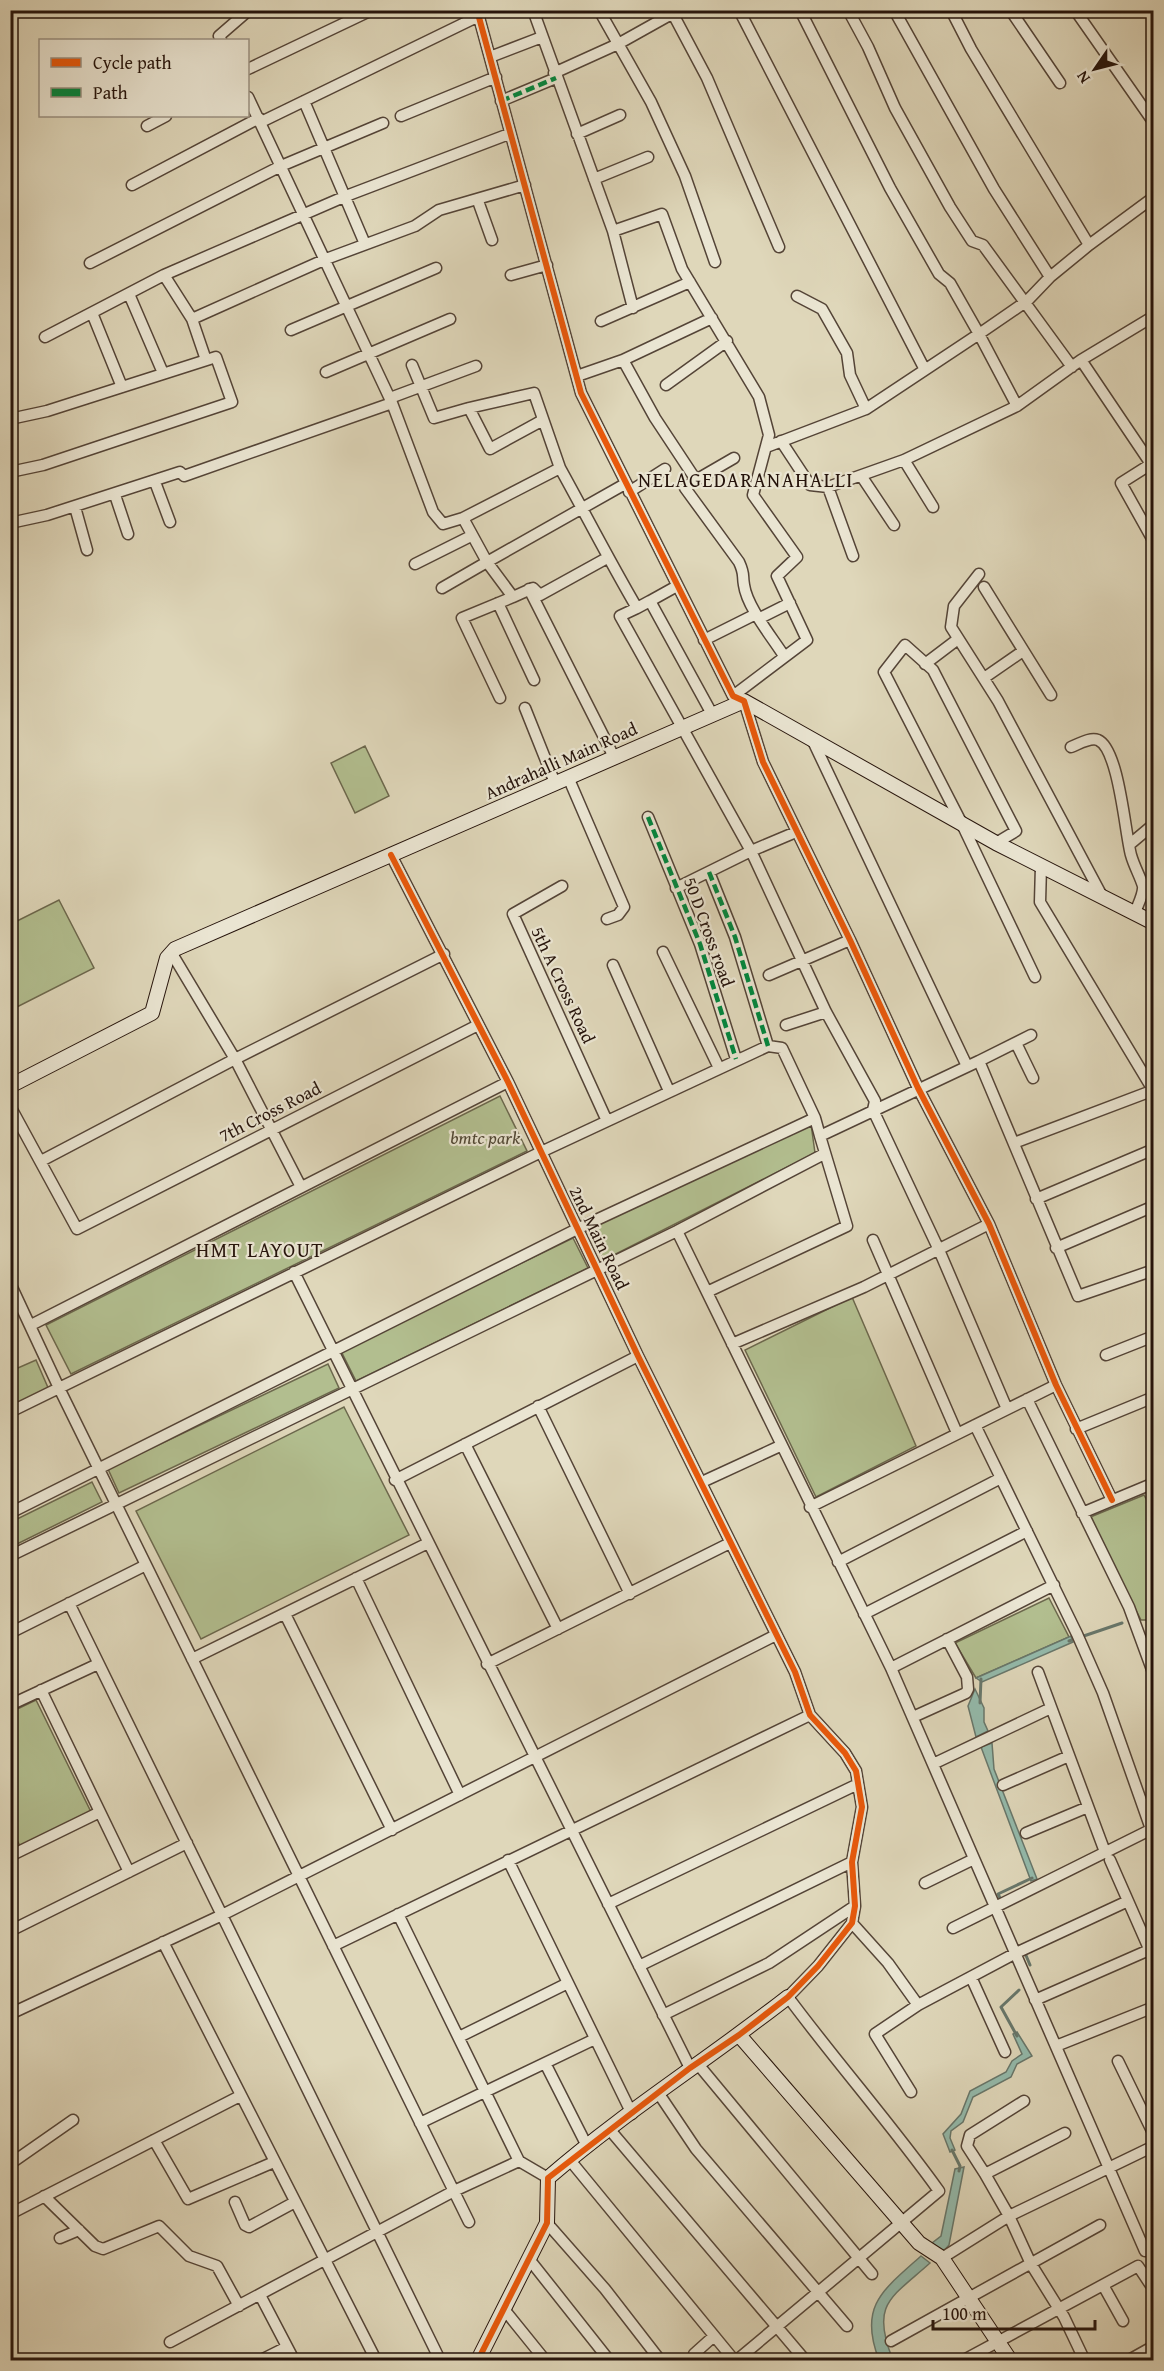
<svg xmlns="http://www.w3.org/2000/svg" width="1164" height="2371" font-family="'Gentium Book Plus',serif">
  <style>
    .green { fill: #b2be8f; stroke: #6c684d; stroke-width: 1.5 }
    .water { fill: #94baab; stroke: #68776b; stroke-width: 1.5 }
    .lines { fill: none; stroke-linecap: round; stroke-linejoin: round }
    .stream { stroke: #68776b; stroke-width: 3 }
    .street-casing { stroke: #544437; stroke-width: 13 }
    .secondary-casing { stroke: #25130b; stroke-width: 16 }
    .street { stroke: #eae5d2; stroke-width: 10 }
    .secondary { stroke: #eae5d2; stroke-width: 14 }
    .quiet { stroke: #00873e; stroke-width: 4.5; stroke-dasharray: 9 4.5; stroke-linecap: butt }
    .cycleway-casing { stroke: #eae5d2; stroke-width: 10 }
    .cycleway { stroke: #e8590c; stroke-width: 6 }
    .labels { text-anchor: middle; stroke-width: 4.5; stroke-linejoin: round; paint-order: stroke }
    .street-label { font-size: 18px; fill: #25130b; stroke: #eae5d2 }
    .park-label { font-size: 18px; font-style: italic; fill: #4f4633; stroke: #eae5d2 }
    .neighbourhood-label { font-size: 20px; letter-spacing: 1.5px; fill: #25130b; stroke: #eae5d2 }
  </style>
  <rect width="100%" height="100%" fill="#dfd7ba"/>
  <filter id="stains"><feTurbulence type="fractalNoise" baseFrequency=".00333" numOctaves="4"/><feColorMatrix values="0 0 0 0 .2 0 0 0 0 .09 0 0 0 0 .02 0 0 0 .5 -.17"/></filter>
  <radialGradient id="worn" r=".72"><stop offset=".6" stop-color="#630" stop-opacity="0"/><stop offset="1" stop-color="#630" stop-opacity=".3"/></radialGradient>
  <path class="green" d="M365 746 389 796 355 813 331 763Z
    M59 900 94 968 11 1010V924Z
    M500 1096 527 1151 71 1374 46 1325Z
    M811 1124 815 1153 604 1260 589 1228Z
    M573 1238 588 1268 356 1381 341 1351Z
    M852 1297 916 1446 816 1497 745 1350Z
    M36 1360 49 1390 11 1409V1371Z
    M328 1364 339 1388 119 1493 108 1469Z
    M344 1407 409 1535 201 1639 136 1511Z
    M92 1482 102 1502 11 1547V1522Z
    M1144 1495 1153 1512V1620H1141L1088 1518Z
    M1049 1598 1069 1637 976 1678 955 1643Z
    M36 1700 91 1812 20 1846 11 1828V1712Z"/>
  <path class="water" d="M1071 1636 1073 1642 982 1682 976 1678Z
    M975 1689 984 1708V1722L988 1731 976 1737 968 1706Z
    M992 1743 994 1769 1037 1879 1031 1881 981 1747Z
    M1017 2032 1032 2056 1017 2064 1011 2077 973 2097 963 2122 951 2131 950 2138 955 2150 950 2152 943 2134 961 2114 970 2091 1006 2072 1012 2061 1022 2054 1013 2034Z
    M964 2167 949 2245 943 2252 932 2243 941 2236 955 2169Z
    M921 2256 930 2263C891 2298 870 2304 893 2360H879C858 2306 883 2290 921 2256Z"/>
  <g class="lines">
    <path class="stream" d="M1069 1641 1122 1623
      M980 1703 981 1679
      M1001 1900 998 1894 1032 1878
      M1025 1953 1030 1965
      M1017 2036 1001 2007 1019 1990
      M952 2150 960 2166 959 2171"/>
    <defs>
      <path id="street" d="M477 10 581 393 733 696 744 701 763 762 850 940 918 1088 989 1224 1056 1385 1112 1500
        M533 10 613 231 633 308
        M599 10 651 102 685 176 715 262
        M739 10 924 368
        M800 10 890 188 939 274 950 283 979 334 1027 301 1050 277
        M848 10 868 47 895 108 950 207 972 241 983 245 1072 367
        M894 10 994 189 1050 277 1089 245
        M951 10 971 49 1089 245 1154 197
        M1075 10 1154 123
        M1011 11 1060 83
        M673 14 707 78 779 247
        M221 40 219 36 249 10
        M490 57 542 37
        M248 69 372 10
        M554 73 618 44 677 11
        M248 97 392 403 433 512 443 524 463 518
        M304 101 365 244
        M501 101 556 78
        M401 116 496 77
        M261 122 479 16
        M147 126 166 116
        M577 134 620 115
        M594 179 648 157
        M132 185 259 118
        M478 201 492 240
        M613 231 662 214 682 269 759 397 769 435 753 495 797 557 777 576 807 640 733 696
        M90 263 281 166 383 123
        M511 275 547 265
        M129 294 163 373
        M797 296 822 309 847 353 850 375 866 409
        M92 313 122 387
        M1154 316 1081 360 1151 464 1121 483 1154 542
        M712 318 623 360 655 418 696 480 685 488 739 562C745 575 742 574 744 585 747 607 772 637 784 656
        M192 319 164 275 346 196 509 134
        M601 321 690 282
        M291 330 436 268
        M45 337 164 275
        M206 360 192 319 326 259 415 226 439 210 525 185
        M412 365 434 418 469 408
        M326 372 450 319
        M577 376 623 360
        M666 385 727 341
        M390 398 476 366
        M10 419 47 411 216 357 232 402 43 465 10 472
        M543 420 490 449 469 408 534 393 560 468
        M781 441 810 485 828 487
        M769 446 866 409 979 334 1017 406
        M904 460 933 507
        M862 477 894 525
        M696 480 734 458
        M155 482 170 522
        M625 484 487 562 463 518 560 468C586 515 610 562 637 608L620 616 751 851 826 1012 875 1101 873 1110 939 1250 1007 1409
        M629 492 665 469
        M115 495 128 534
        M75 507 87 550
        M10 523 47 515 180 472 184 476 392 403
        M853 556 828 487 904 460 1017 406 1081 360
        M415 564 471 536
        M979 574 954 606 951 627 998 701 1102 896
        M984 587 1051 695
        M442 588 487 562 513 597 533 588 540 595 607 558
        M529 589 614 757
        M650 601 677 586
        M498 603 534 680
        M637 608 650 601 712 714
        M760 618 790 603
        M704 640 756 614
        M925 664 958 639
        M984 678 1023 651
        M500 698 462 618 513 597
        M525 708 555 783
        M812 739 967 1066
        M1071 747C1079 744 1090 737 1098 740 1119 749 1125 833 1131 855 1134 866 1140 876 1143 886 1144 894 1137 906 1135 913
        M568 777 624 907 618 915 607 919
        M648 817 700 944 736 1059
        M996 843 1016 831 933 670 905 645 884 672 961 822 1035 977
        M1129 845 1154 824
        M391 855 508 1082 638 1356 795 1672 810 1715 845 1753 856 1771 862 1807 852 1862 855 1906 852 1923 818 1966 788 1997C837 2063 891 2124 939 2191L737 2360
        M1041 866 1040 902 1153 1090
        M709 872 735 937 768 1046
        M562 886 513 914 607 1121
        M676 888 751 851 796 832
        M171 952 235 1059 301 1187
        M663 952 719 1068
        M613 965 669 1091
        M769 975 850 940
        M786 1025 826 1012
        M1016 1043 1033 1078
        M979 1061 1031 1035
        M10 1106 77 1229 478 1025
        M1014 1143 1154 1090
        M41 1161 235 1059 444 954
        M1036 1199 1154 1149
        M677 1231 891 1668 1145 2251
        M873 1240 957 1433
        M1056 1248 1154 1206
        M294 1272 690 2068
        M10 1283 59 1388 469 2222
        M707 1292 847 1226 820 1136
        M31 1325 508 1082
        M732 1344 864 1287 989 1224
        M1106 1355 1154 1336
        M1027 1399 1129 1607 1154 1675
        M538 1406 630 1594
        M10 1412 541 1152 768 1046 782 1048 815 1118 820 1136 979 1061 1078 1296 1154 1270
        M975 1425 1077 1634 1103 1693 1151 1829
        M1076 1429 1154 1397
        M465 1444 558 1629
        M395 1480 638 1356
        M702 1482 780 1446
        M810 1507 1056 1385
        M10 1513 579 1228 815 1118
        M1082 1513 1154 1483
        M10 1556 677 1231 824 1154
        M838 1562 1001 1478
        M356 1578 460 1795
        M69 1603 440 2360
        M285 1614 392 1830
        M864 1614 1027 1531
        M10 1633 146 1565
        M192 1659 428 1543
        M487 1664 730 1543
        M891 1668 1054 1585
        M1038 1672 1105 1852
        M41 1690 129 1872
        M10 1705 98 1664
        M913 1717 966 1693 968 1689 967 1677 947 1639
        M933 1764 1051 1708
        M1003 1785 1069 1756
        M1026 1833 1088 1807
        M10 1856 100 1812
        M508 1860 632 2114
        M1110 1860 1154 1960
        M925 1883 974 1859
        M608 1904 858 1784
        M398 1914 519 2161 548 2178
        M852 1923 888 1963 918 2005 1016 1953 1128 1901
        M953 1928 1154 1828
        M10 1931 187 1843
        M163 1942 376 2360
        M333 1946 810 1715
        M639 1966 852 1862
        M971 1977 1005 2052
        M1035 2000 1149 1950
        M10 2014 222 1915 774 1636
        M663 2015 769 1963 855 1906
        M459 2037 568 1983
        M1056 2046 1154 2007
        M1118 2061 1154 2135
        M545 2063 587 2146
        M697 2063 872 2274
        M911 2092 875 2034 918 2005
        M659 2094 696 2149 847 2326
        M420 2123 595 2039
        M610 2130 805 2360
        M1065 2133 985 2174 1009 2216 1031 2264 1064 2317 1083 2357
        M154 2140 188 2199 274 2162
        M569 2159 734 2360
        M10 2164 73 2120
        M985 2174 967 2146 970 2135 1024 2101
        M44 2196 95 2246 103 2249 159 2226 189 2256 217 2266 239 2306
        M235 2202 245 2225 249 2227 295 2202
        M10 2214 240 2096
        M547 2223 605 2289 660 2360
        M60 2238 79 2230
        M942 2258 1009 2216 1154 2146
        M529 2259 609 2360
        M1103 2285 1123 2321
        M260 2295 294 2360
        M503 2308 545 2360
        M891 2341 1100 2225
        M170 2342 454 2191 519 2161
        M694 2354 714 2336
        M261 2360 287 2347
        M964 2360 1138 2266 1154 2290
        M1129 2360 1154 2346"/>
      <path id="secondary" d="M10 1086 152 1013 167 958 175 949 744 701 996 843 1154 923
        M739 2035 919 2243 942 2258 1010 2360
        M478 2360 547 2223 548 2178C624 2112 709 2059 788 1997"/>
    </defs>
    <use href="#street" class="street-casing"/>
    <use href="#secondary" class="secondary-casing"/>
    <use href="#street" class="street"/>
    <use href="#secondary" class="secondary"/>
    <path class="quiet" d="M501 101 556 78
      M648 817 700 944 736 1059
      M709 872 735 937 768 1046"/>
    <defs>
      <path id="cycleway" d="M477 10 581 393 733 696 744 701 763 762 850 940 918 1088 989 1224 1056 1385 1112 1500
        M391 855 508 1082 638 1356 795 1672 810 1715 845 1753 856 1771 862 1807 852 1862 855 1906 852 1923 818 1966 788 1997 739 2035 690 2068 548 2178 547 2223 478 2360"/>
    </defs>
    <use href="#cycleway" class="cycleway-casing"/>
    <use href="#cycleway" class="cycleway"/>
  </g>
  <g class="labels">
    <g class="street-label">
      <text transform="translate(561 761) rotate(-24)" y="6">Andrahalli Main Road</text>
      <text transform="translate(709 932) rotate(70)" y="6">50 D Cross road</text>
      <text transform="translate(563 985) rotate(65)" y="6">5th A Cross Road</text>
      <text transform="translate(270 1112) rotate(-27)" y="6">7th Cross Road</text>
      <text transform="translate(599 1238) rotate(64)" y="6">2nd Main Road</text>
    </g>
    <g class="park-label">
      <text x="485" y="1144">bmtc park</text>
    </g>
    <g class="neighbourhood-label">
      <text x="746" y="487">NELAGEDARANAHALLI</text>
      <text x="260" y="1257">HMT LAYOUT</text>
    </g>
  </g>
  <rect width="1164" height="2371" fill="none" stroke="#dfd7ba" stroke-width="36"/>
  <rect x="12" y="12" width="1140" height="2347" fill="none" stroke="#25130b" stroke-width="3"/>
  <rect x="18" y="18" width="1128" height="2335" fill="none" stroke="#25130b" stroke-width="1.5"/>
  <rect x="39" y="39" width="210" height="78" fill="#eae5d2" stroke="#9b9182" stroke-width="1.5"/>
  <rect x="51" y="58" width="30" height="9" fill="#e8590c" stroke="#9b9182" stroke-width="1.5"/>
  <text x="93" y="69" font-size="18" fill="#25130b">Cycle path</text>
  <rect x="51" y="88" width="30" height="9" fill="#00873e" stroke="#9b9182" stroke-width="1.5"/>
  <text x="93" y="99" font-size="18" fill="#25130b">Path</text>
  <g transform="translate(1095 69) rotate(235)" stroke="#eae5d2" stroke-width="4.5" paint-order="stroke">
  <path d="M0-4.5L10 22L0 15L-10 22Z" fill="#25130b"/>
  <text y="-9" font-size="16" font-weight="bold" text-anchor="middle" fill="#25130b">N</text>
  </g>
  <path d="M933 2320v9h162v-9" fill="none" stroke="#25130b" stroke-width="3"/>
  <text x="942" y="2320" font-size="18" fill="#25130b" stroke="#eae5d2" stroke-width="4.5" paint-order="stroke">100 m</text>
  <rect width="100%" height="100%" filter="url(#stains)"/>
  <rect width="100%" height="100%" fill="url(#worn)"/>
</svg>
